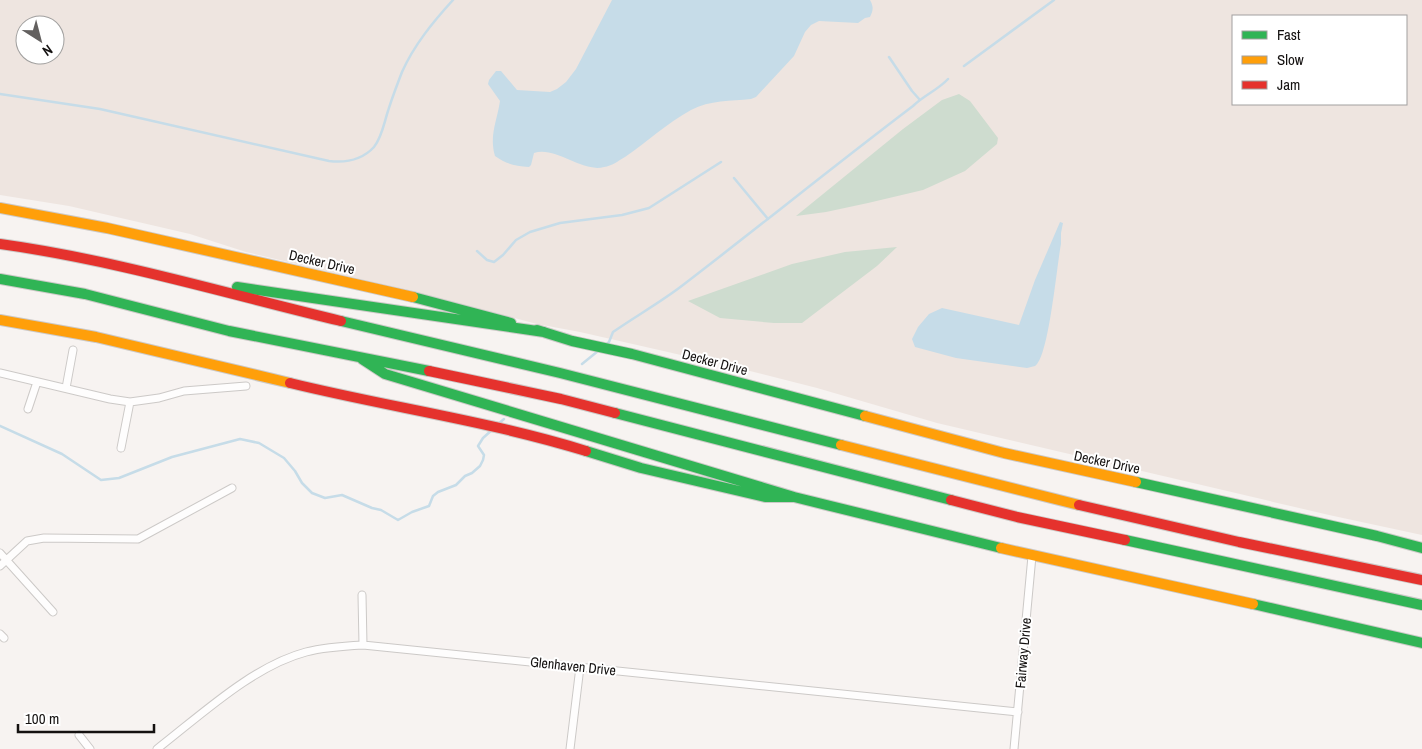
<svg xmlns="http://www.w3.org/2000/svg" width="1422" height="749" font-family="'Archivo Narrow',sans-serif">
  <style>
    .built { fill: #eee5e0; fill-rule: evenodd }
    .forest { fill: #cedccf }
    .water { fill: #c6dce8 }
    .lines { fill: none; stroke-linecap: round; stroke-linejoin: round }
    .stream { stroke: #c6dce8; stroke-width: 2.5 }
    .street-casing { stroke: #ccc9c7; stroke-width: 9 }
    .fast-casing { stroke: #ccc9c7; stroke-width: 12 }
    .slow-casing { stroke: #ccc9c7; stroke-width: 12 }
    .jam-casing { stroke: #ccc9c7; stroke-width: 12 }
    .street { stroke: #fefdfd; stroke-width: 7 }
    .fast { stroke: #30b455; stroke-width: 10 }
    .slow { stroke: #ff9f0a; stroke-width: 10 }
    .jam { stroke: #e5322d; stroke-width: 10 }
    .labels { text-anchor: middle; stroke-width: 4; stroke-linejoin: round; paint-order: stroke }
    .street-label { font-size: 14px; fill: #141110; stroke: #fff }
  </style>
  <rect width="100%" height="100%" fill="#f7f3f1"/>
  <path class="built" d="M0 0H1422V535L1329 515 937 423 817 388 738 368 580 332 537 324 428 295 246 252 190 234 69 206 0 195ZM1233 16H1406V104H1233ZM25 25H55V55H25Z"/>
  <path class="forest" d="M959 94 970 101 998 138 997 144 965 171 923 190 868 203 826 212 796 216 903 129 942 100Z
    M897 247 877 266 802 323H774L720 318 688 301 792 264 845 252Z"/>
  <path class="water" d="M612 0H870C874 7 873 11 870 17L865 18 858 23 819 21 811 25 805 32 794 56 756 97 751 99C731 101 710 100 691 110 667 123 647 142 625 157 618 161 612 166 604 167 582 173 556 146 534 153L531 165 529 167C515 166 506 164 495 156 489 136 497 121 500 101L488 84 489 80 496 71H501L517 90 550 92 557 89 566 82 576 69Z
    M1060 222 1063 223 1061 233V244C1057 263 1049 358 1035 366 1032 367 1030 367 1027 368L956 358 915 347 912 339 918 327 929 314 942 308 1019 325 1035 280Z"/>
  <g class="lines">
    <path class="stream" d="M889 57 912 91 920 100
      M964 66 1054 0
      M0 94 100 109 329 161C346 163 362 160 374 147 382 137 384 123 388 111 392 98 397 85 402 72 414 45 433 22 453 0
      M734 178 768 219
      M477 251 487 260 494 262 503 255 516 240 530 232 560 223 622 215 649 208 721 162
      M606 345 609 342 613 332C636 316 661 302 683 285 760 226 835 165 913 106 924 95 938 90 948 79
      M582 364 598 351
      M497 425 504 419
      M0 426 62 454 101 480 119 478 172 457 240 439 259 443 284 458 295 471 302 483 312 493 325 498 342 495 372 508 381 510 398 520 412 512 429 506 433 496 438 492 456 485 465 476 472 473 480 466 483 460 484 455 478 446 483 438 493 429"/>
    <defs>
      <path id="street" d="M0 373 110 399 130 402 159 398 184 391 246 386
        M66 388 73 350
        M28 409 37 382
        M121 448 130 402
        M0 553 53 612
        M0 566 27 541 44 538 138 539 232 488
        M362 595 363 645
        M0 634 4 638
        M79 735 90 749
        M157 749C201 715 253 666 306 652 325 647 344 646 363 645L1018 712
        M570 749 580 667
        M1014 749 1032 556"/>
      <path id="fast" d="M0 279 85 294 229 331 429 371
        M237 287 544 332
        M413 297 511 323
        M341 321 560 373 841 445
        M537 330 572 341 632 354 865 416
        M362 359 385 374 794 497
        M615 413 951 500
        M586 451 641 468 765 497H794L1001 548
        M1136 482 1377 536 1422 548
        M1125 540 1422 605
        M1253 604 1422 643"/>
      <path id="slow" d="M0 208 107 228 413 297
        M0 320 96 337 290 383
        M865 416 1004 453 1136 482
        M841 445 1079 505
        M1001 548 1253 604"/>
      <path id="jam" d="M0 244C116 260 228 294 341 321
        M429 371 561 399 615 413
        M290 383C388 407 489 421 586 451
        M951 500 1017 517 1125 540
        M1079 505 1239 542 1422 580"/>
    </defs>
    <use href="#street" class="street-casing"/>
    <use href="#fast" class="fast-casing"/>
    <use href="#slow" class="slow-casing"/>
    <use href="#jam" class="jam-casing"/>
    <use href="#street" class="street"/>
    <use href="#fast" class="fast"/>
    <use href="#slow" class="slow"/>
    <use href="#jam" class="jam"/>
  </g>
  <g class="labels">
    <g class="street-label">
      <text transform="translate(322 262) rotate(13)" y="5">Decker Drive</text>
      <text transform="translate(715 362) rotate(15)" y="5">Decker Drive</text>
      <text transform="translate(1107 462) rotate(12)" y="5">Decker Drive</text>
      <text transform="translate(1023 653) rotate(-85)" y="5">Fairway Drive</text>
      <text transform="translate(573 666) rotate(6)" y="5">Glenhaven Drive</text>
    </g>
  </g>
  <rect x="1232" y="15" width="175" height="90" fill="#ffffff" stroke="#a1a09f"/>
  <rect x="1242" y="31" width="25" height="8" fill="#30b455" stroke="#a1a09f"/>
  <text x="1277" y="40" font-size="15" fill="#141110">Fast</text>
  <rect x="1242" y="56" width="25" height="8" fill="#ff9f0a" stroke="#a1a09f"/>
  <text x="1277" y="65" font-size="15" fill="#141110">Slow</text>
  <rect x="1242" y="81" width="25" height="8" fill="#e5322d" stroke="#a1a09f"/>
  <text x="1277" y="90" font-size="15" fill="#141110">Jam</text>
  <g transform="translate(40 40) rotate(144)"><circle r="24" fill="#ffffff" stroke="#a1a09f"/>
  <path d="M0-4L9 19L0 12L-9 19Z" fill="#63605f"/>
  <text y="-8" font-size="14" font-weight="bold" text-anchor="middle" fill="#141110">N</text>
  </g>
  <path d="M18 724v8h136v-8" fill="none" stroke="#141110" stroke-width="2.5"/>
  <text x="25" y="724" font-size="15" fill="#141110" stroke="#ffffff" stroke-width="4" paint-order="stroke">100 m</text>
</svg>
